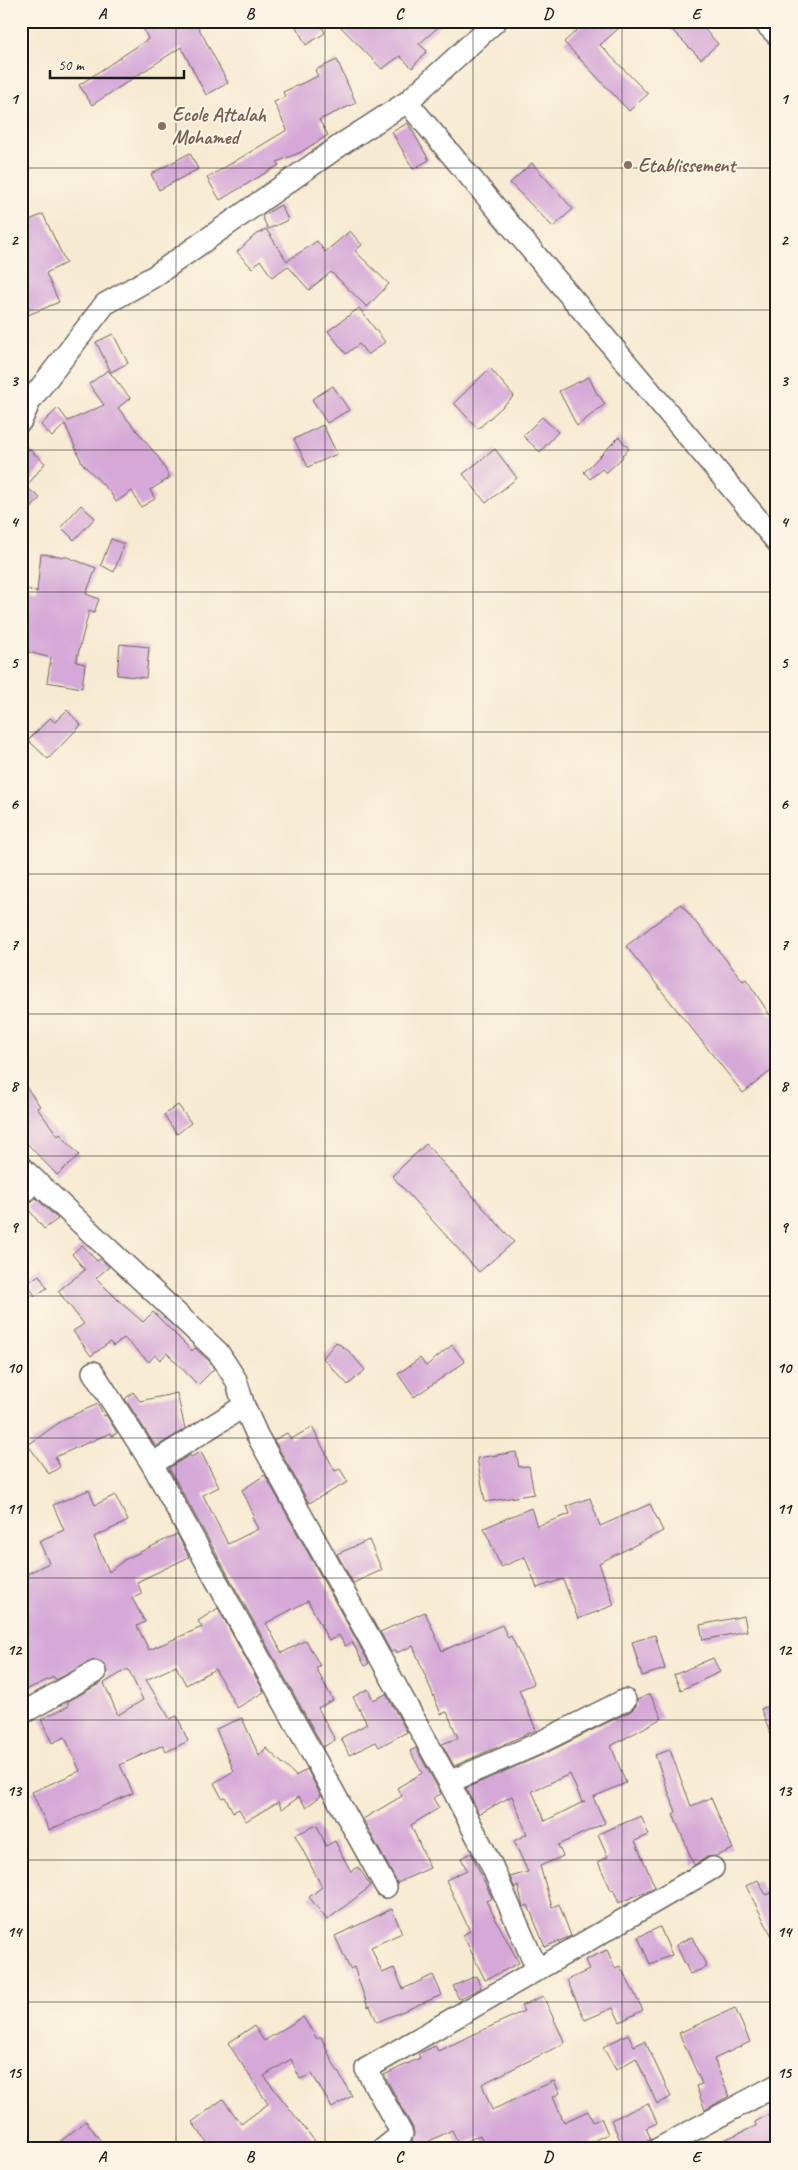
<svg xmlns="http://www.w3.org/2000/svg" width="798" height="2170" font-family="Caveat,sans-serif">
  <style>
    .building { fill: #d5a8d8; fill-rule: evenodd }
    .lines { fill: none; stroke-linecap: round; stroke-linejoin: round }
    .minor-casing { stroke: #69645c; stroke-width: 24 }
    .minor { stroke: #fff; stroke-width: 21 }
    .grid { fill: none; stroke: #1c1c1c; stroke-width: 1; stroke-opacity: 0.55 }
    .education-dot { fill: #8d6e63; stroke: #fcf5e5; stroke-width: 2 }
    .labels { text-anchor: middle; stroke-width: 4; stroke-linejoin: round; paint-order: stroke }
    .education-label { font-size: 20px; font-weight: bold; fill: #785e54; stroke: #fcf5e5; text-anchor: start }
    .neatline { fill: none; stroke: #1c1c1c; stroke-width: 2 }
    .grid-label { font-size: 16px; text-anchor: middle; font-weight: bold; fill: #1c1c1c }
  </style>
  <rect width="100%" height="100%" fill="#fcf5e5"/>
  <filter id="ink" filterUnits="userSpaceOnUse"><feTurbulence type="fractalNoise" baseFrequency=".02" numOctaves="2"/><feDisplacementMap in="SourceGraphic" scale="10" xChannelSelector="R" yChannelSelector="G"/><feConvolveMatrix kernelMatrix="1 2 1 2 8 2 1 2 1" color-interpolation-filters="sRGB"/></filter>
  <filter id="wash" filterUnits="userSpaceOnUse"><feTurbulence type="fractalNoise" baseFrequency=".0096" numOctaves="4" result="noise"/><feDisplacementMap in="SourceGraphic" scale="20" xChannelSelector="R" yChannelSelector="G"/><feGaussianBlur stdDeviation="1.12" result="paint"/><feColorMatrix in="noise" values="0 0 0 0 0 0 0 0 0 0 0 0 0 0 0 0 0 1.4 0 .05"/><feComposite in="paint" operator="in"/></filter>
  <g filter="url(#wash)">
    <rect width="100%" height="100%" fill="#f7ead2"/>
    <g id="blocks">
      <path class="building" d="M140 21H195L228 83 206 95 181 47 92 105 79 85 148 39Z
        M293 21H320L325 33 306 45Z
        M335 21H445L419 44 427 51 412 68 400 56 382 69Z
        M587 21H627L600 45 648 94 629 111 564 42Z
        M663 21H697L718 44 701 59Z
        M337 60 356 103 319 120 328 135 301 152 277 162 279 165 220 200 207 178 287 130 274 102 285 97 283 92 318 76 315 70Z
        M408 123 429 160 413 169 392 132Z
        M190 153 198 169 159 190 151 174Z
        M532 163 573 209 553 227 510 183Z
        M281 205 288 220 268 229 262 216Z
        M43 214 66 263 46 273 59 302 21 318V224Z
        M266 229 287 261 317 241 325 252 350 231 362 245 355 251 389 284 367 307 331 272 309 290 288 266 272 277 260 260 252 268 237 252 254 236Z
        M359 308 385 342 368 355 359 344 346 354 328 331Z
        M113 334 128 363 111 372 96 342Z
        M490 368 514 396 478 429 454 403Z
        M108 370 130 398 118 408 159 458 170 478 150 490 155 499 141 507 132 491 116 502 110 492 82 463 65 424 52 437 41 425 58 408 68 421 104 405 89 384Z
        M589 377 596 392 605 404 577 426 559 391Z
        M333 386 349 410 327 423 312 399Z
        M542 417 558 432 540 452 523 436Z
        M323 425 337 454 308 467 294 439Z
        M619 437 629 449 622 455 623 457 606 473 602 469 590 479 584 472Z
        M29 449 45 463 26 487 40 498 21 520V459Z
        M495 449 517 478 486 503 463 474Z
        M81 505 95 518 74 540 61 527Z
        M111 539 124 544 114 572 101 565Z
        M41 554 67 557 96 568 86 594 99 599 94 613 89 611 76 662 85 664 82 688 47 682 51 658 21 650V588L37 592Z
        M120 644 149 647 146 678 117 675Z
        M67 710 81 725 48 759 28 740 50 718 55 722Z
        M681 904 743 981 746 979 770 1015 777 1009V1066L743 1093 626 946Z
        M21 1080 40 1106 37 1108 58 1136 60 1134 79 1155 57 1175 21 1137Z
        M178 1105 191 1123 177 1134 164 1115Z
        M426 1144 514 1242 479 1272 392 1176Z
        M36 1198 58 1219 44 1229 26 1206Z
        M82 1245 97 1261 100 1259 109 1267 96 1278 120 1302 143 1322 153 1312 192 1351 195 1348 210 1362 214 1369 198 1385 167 1353 160 1360 155 1355 149 1362 124 1338 113 1346 110 1342 91 1356 73 1331 84 1324 58 1291 85 1270 72 1254Z
        M39 1275 47 1288 35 1296 27 1283Z
        M336 1342 350 1352 365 1370 348 1385 323 1358Z
        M452 1345 465 1362 414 1397 398 1374 420 1358 426 1366Z
        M133 1392 140 1401 177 1393 185 1429 156 1447 125 1399Z
        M98 1404 104 1416 106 1415 117 1433 112 1436 110 1433 55 1457 60 1467 49 1474 28 1445 64 1419Z
        M312 1427 335 1471 340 1469 348 1482 309 1503 274 1440 287 1433 291 1439Z
        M201 1452 219 1487 203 1495 228 1544 258 1529 252 1517 254 1515 242 1490 265 1475 369 1663 365 1666 352 1642 345 1646 339 1635 329 1641 308 1601 266 1623 282 1653 306 1640 320 1666 316 1668 333 1700 318 1708 335 1740 323 1747 169 1468 190 1455 191 1457Z
        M516 1452 519 1467 529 1466 534 1494 485 1502 477 1458Z
        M89 1490 95 1505 115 1495 128 1521 94 1537 109 1572 124 1560 177 1534 189 1557 137 1582 142 1594 132 1598 145 1622 137 1626 149 1650 202 1627 198 1621 218 1608 264 1692 237 1708 215 1669 186 1685 176 1666 146 1680 170 1719 177 1716 188 1741 166 1752 163 1745 120 1765 133 1793 49 1830 32 1792 80 1771 65 1737 52 1743 41 1719 69 1706 67 1702 101 1683 106 1678 107 1672 102 1662 95 1660 56 1680 54 1677 21 1692V1577L49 1563 39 1541 64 1530 53 1505ZM128 1669 143 1700 118 1715 104 1683Z
        M590 1498 600 1526 650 1504 663 1531 599 1563 614 1605 578 1619 563 1579 537 1588 525 1557 501 1567 484 1528 531 1508 537 1526 570 1514 567 1506Z
        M369 1540 382 1570 353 1583 337 1554Z
        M425 1612 442 1651 502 1625 508 1638 511 1636 534 1684 519 1690 536 1730 454 1766 442 1744 458 1738 447 1712 441 1714 413 1646 396 1653 395 1650 391 1652 380 1632Z
        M744 1616 747 1631 703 1640 700 1625Z
        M655 1635 665 1669 642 1676 632 1642Z
        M713 1658 720 1672 681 1690 674 1675Z
        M368 1689 373 1700 386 1694 407 1732 379 1747 376 1742 349 1755 341 1738 367 1724 353 1697Z
        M650 1694 662 1718 611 1746 626 1783 593 1797 605 1823 558 1845 563 1856 540 1866 552 1907 559 1904 571 1936 545 1947 528 1905 523 1907 518 1886 515 1888 510 1877 528 1872 514 1841 527 1834 512 1796 479 1814 466 1788 540 1756 631 1711 636 1706 637 1700ZM570 1774 582 1802 585 1801 545 1821 532 1791Z
        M777 1703V1747H776L761 1709Z
        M242 1718 259 1756 266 1748 296 1776 307 1769 321 1796 306 1807 299 1797 282 1809 278 1802 246 1821 239 1809 233 1812 225 1797 222 1798 214 1783 234 1771 216 1729Z
        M416 1748 441 1794 433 1798 439 1808 411 1825 430 1868 397 1883 363 1819 402 1796 397 1788 422 1773 410 1751Z
        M670 1750 691 1806 711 1798 733 1849 716 1856 707 1857 694 1865 673 1814 676 1812 655 1755Z
        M641 1816 649 1835 635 1841 655 1887 619 1903 613 1889 611 1890 598 1862 608 1857 598 1834Z
        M317 1825 326 1846 335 1841 351 1872 358 1867 371 1886 327 1920 309 1897 322 1887 295 1835Z
        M471 1853 492 1898 486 1901 519 1963 485 1980 463 1935 470 1931 446 1880 467 1870 461 1858Z
        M758 1880 766 1895 777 1890V1946L746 1886Z
        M392 1909 402 1933 371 1947 382 1973 394 1968 403 1989 433 1975 442 1995 377 2022 370 2006 368 2007 354 1967 350 1969 335 1936Z
        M660 1927 672 1955 650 1964 638 1937Z
        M692 1937 707 1967 690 1974 676 1945Z
        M607 1950 615 1968 620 1966 643 2010 620 2022 613 2008 585 2020 567 1980 589 1970 585 1960Z
        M476 1976 481 1988 459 1999 453 1986Z
        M543 1996 565 2043 482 2084 492 2110 554 2081 560 2093 553 2097 564 2122 588 2111 593 2122 601 2118 608 2134 591 2142 594 2149H512L507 2140 486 2149 480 2135 459 2145 452 2130 415 2148 412 2141 414 2134 413 2128 384 2075 420 2058 418 2054 435 2046 438 2051 524 2011 521 2006Z
        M735 2008 750 2042 714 2059 729 2096 705 2110 696 2086 702 2084 679 2033Z
        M303 2017 317 2039 321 2037 334 2065 352 2096 332 2108 312 2074 300 2079 291 2059 264 2076 321 2149H212L192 2122 223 2099 241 2124 268 2104 228 2043 254 2026 264 2041Z
        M628 2034 634 2046 645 2041 671 2097 657 2104 636 2058 616 2070 603 2047Z
        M648 2103 657 2123 646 2128 651 2139 629 2149H624L611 2120Z
        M777 2110V2149H703L756 2126 755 2122Z
        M86 2121 107 2149H51Z"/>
    </g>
  </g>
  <g filter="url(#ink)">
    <use href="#blocks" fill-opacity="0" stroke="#69645c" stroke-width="1"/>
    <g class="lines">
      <defs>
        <path id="minor" d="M763 21 777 35
          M407 102 777 542
          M21 421 30 401 105 304 153 277 345 142 407 102 496 21
          M21 1167 218 1352 236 1380 244 1406 257 1435 449 1782 491 1864 537 1969
          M21 1195 35 1180
          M93 1372 152 1464 386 1887
          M152 1464 244 1406
          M21 1714 95 1672
          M449 1782 535 1745 625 1700
          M383 2149 402 2134 366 2069 713 1868
          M658 2149 777 2085"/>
      </defs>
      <use href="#minor" class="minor-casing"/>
      <use href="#minor" class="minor"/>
    </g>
  </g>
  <path class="grid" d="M176 21V2149M325 21V2149M473 21V2149M622 21V2149M21 168H777M21 310H777M21 450H777M21 592H777M21 732H777M21 874H777M21 1014H777M21 1156H777M21 1296H777M21 1438H777M21 1578H777M21 1720H777M21 1860H777M21 2002H777"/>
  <g class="education-dot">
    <circle cx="162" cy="126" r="5"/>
    <circle cx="628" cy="165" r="5"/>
  </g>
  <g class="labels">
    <g class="education-label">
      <text x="172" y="121">Ecole Attalah<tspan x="172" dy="23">Mohamed</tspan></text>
      <text x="638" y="172">Etablissement</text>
    </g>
  </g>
  <rect width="798" height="2170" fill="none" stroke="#fcf5e5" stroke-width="55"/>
  <path d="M50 70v8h134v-8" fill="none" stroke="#1c1c1c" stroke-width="2.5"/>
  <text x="58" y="70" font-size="15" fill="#1c1c1c" stroke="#fcf5e5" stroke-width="4" paint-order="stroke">50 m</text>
  <rect x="28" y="28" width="742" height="2114" class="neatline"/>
  <g class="grid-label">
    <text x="102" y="19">A</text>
    <text x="250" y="19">B</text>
    <text x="399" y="19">C</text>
    <text x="548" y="19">D</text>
    <text x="696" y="19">E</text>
    <text x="14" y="104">1</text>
    <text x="784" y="104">1</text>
    <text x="14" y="245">2</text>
    <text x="784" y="245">2</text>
    <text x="14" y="386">3</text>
    <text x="784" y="386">3</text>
    <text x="14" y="527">4</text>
    <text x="784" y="527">4</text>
    <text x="14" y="668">5</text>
    <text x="784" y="668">5</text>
    <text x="14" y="809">6</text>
    <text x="784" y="809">6</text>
    <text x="14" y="950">7</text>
    <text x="784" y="950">7</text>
    <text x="14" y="1091">8</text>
    <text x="784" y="1091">8</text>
    <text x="14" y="1232">9</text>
    <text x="784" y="1232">9</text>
    <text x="14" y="1373">10</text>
    <text x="784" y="1373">10</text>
    <text x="14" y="1514">11</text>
    <text x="784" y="1514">11</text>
    <text x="14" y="1655">12</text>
    <text x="784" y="1655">12</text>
    <text x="14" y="1796">13</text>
    <text x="784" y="1796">13</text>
    <text x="14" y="1937">14</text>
    <text x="784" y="1937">14</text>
    <text x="14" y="2078">15</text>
    <text x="784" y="2078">15</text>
    <text x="102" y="2162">A</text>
    <text x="250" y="2162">B</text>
    <text x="399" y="2162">C</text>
    <text x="548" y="2162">D</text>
    <text x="696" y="2162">E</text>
  </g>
</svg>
